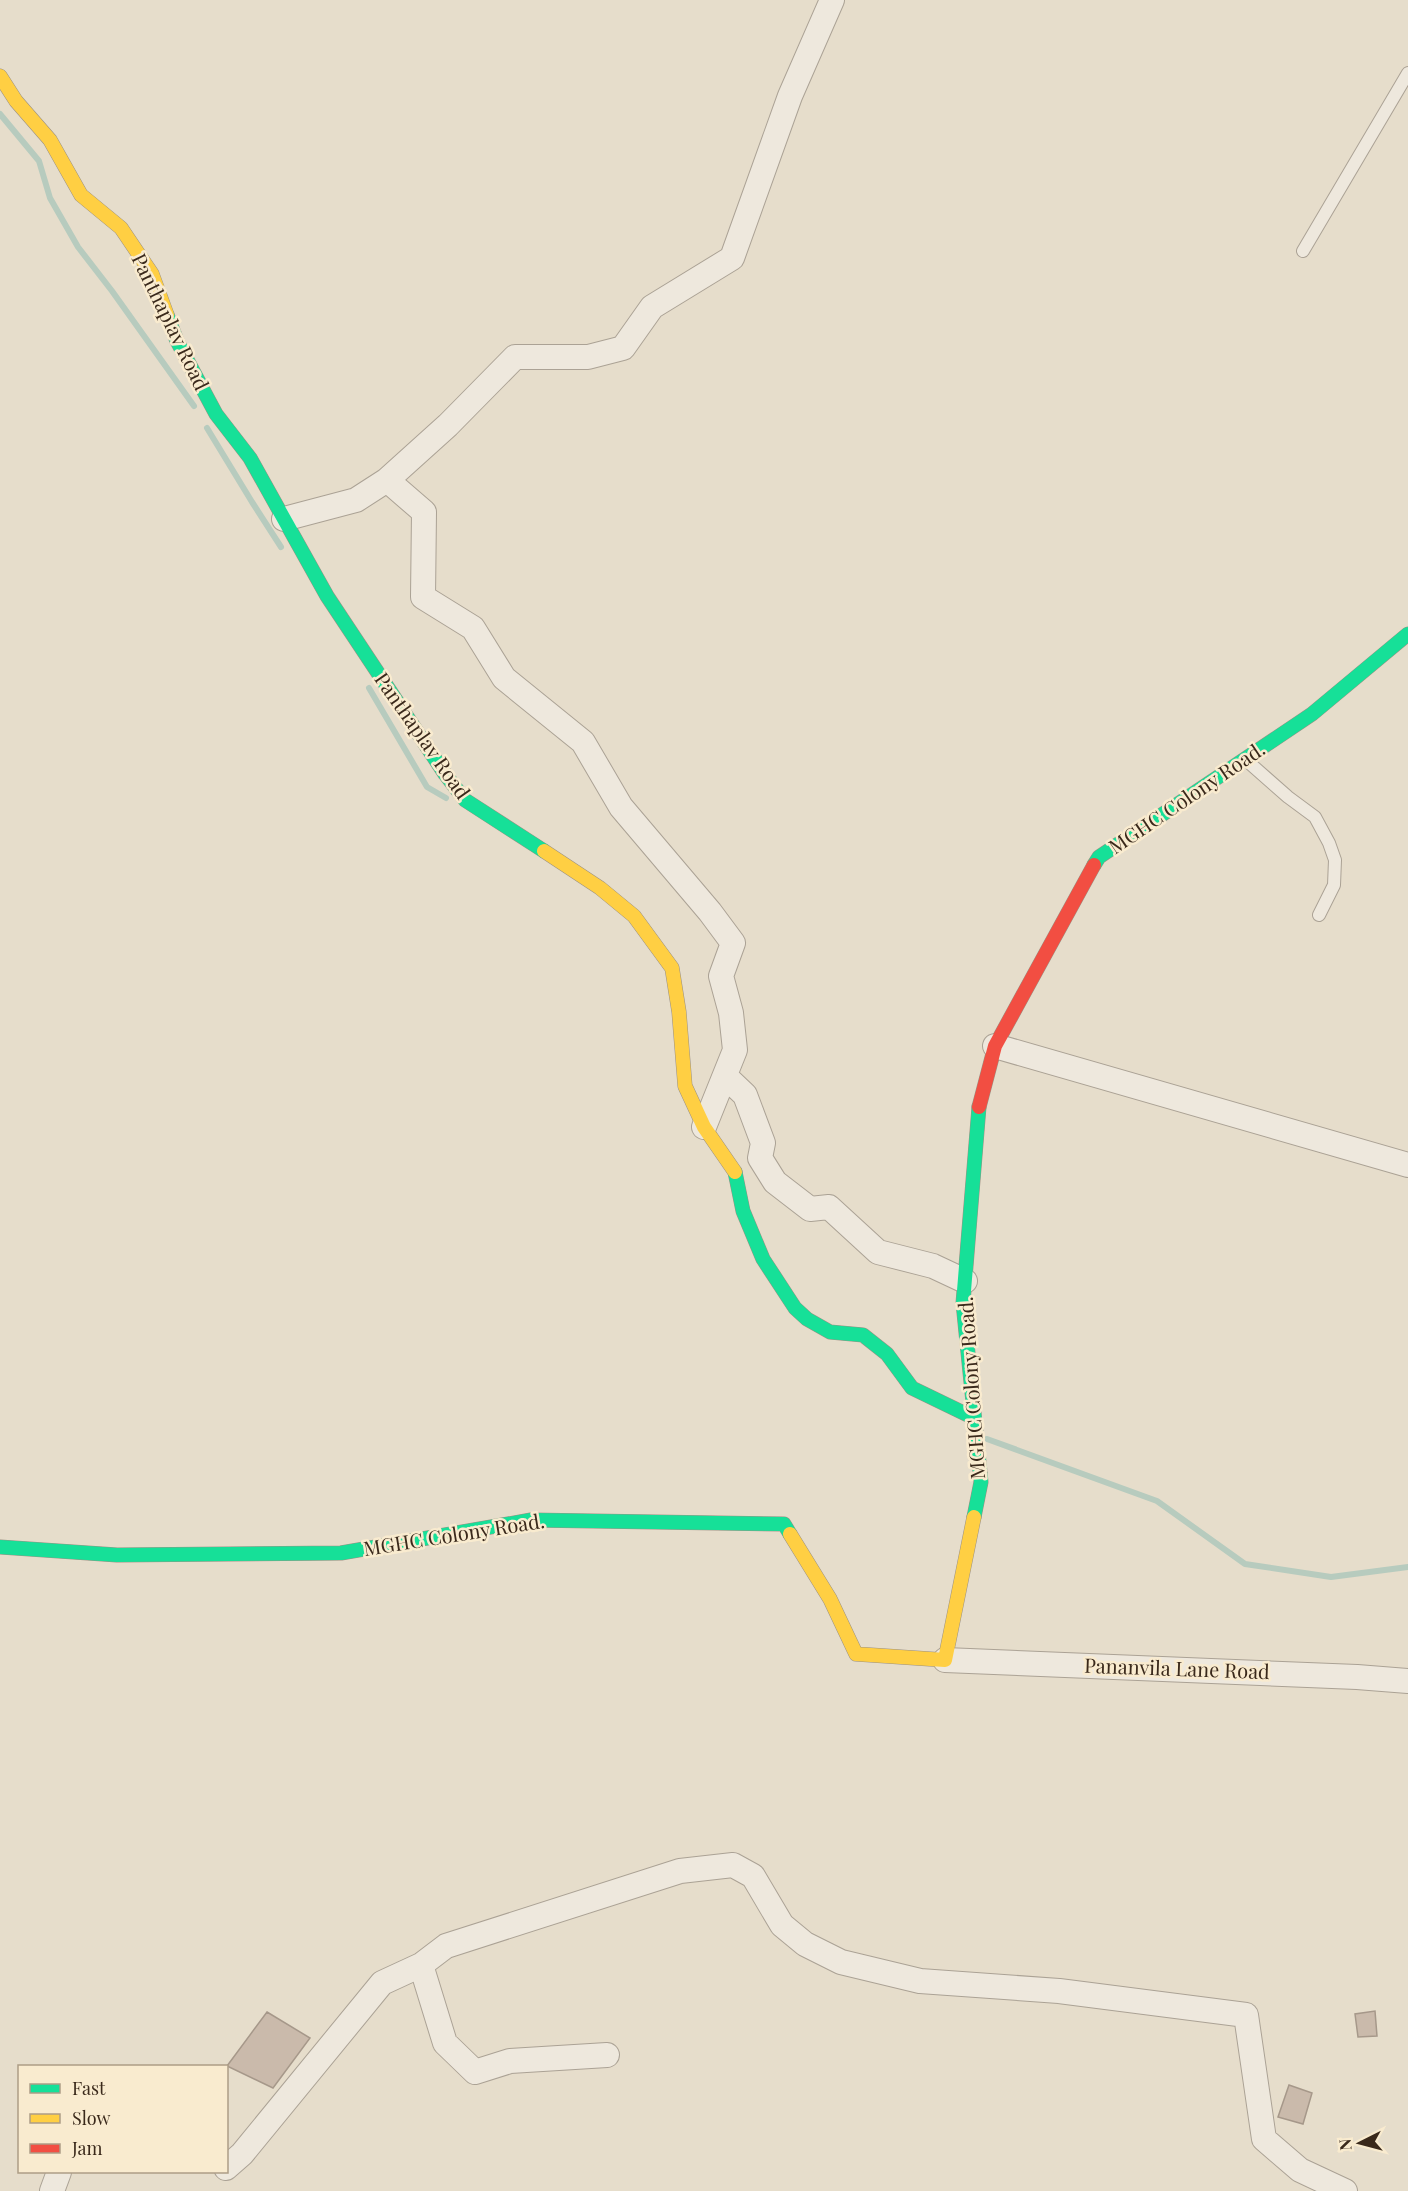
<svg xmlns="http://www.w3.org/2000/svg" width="1408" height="2191" font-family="'Playfair Display',serif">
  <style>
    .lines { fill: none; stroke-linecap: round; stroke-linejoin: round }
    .stream { stroke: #b7cbbe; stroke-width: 6 }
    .building { fill: #cabaab; stroke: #a6988a; stroke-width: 1.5 }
    .lane-casing { stroke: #aba295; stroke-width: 14 }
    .street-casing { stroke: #aba295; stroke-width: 26 }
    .fast-casing { stroke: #9b9184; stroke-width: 15 }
    .slow-casing { stroke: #9b9184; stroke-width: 15 }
    .jam-casing { stroke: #9b9184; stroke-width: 15 }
    .lane { stroke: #eee8dd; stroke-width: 12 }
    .street { stroke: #eee8dd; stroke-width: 24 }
    .fast { stroke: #16e098; stroke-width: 14 }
    .slow { stroke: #ffcf43; stroke-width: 14 }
    .jam { stroke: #f24e42; stroke-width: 14 }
    .labels { text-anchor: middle; stroke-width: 5; stroke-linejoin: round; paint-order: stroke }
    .street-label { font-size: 20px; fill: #3a291b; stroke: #f9ebcf }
  </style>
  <rect width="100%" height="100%" fill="#e6ddcb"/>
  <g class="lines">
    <path class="stream" d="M0 114 39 161 50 198 78 247 112 291 194 406
      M207 428 252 502 281 547
      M369 688 427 787 446 798
      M987 1439 1157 1501 1245 1564 1331 1577 1408 1567"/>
  </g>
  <path class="building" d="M1375 2011 1377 2036 1358 2037 1355 2014Z
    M267 2012 310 2038 273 2088 227 2066Z
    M1289 2085 1312 2093 1303 2124 1278 2117Z"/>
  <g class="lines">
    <defs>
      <path id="lane" d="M1303 251 1408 73
        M1246 760 1288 797 1315 817 1329 843 1335 860 1334 885 1319 915"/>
      <path id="street" d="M387 480 424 512 423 597 473 628 504 678 583 742 621 807 710 912 733 943 721 976 731 1013 735 1050 704 1127
        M284 519 356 500 387 480 448 425 515 357H588L623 348 652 307 732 258 790 96 832 0
        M995 1046 1408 1165
        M725 1076 745 1095 763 1143 760 1158 775 1182 810 1209 829 1207 878 1252 933 1266 965 1281
        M945 1660 1357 1677 1408 1681
        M421 1965 445 2043 475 2072 510 2061 607 2055
        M226 2168 242 2154 382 1983 421 1965 446 1946 680 1871 733 1865 753 1876 782 1925 805 1944 841 1962 920 1981 1059 1991 1246 2015 1264 2139 1300 2170 1345 2191
        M52 2191 59 2172"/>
      <path id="fast" d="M167 315 177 341 216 414 250 458 327 596 445 774 465 800 544 851
        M1094 865 1099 857 1312 714 1408 634
        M735 1172 743 1211 763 1259 795 1308 807 1319 830 1332 863 1335 887 1354 912 1388 974 1418
        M974 1517 981 1482 963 1303 979 1107
        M0 1547 117 1555 341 1553 531 1520 784 1524 790 1534"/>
      <path id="slow" d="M0 76 16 101 50 140 81 195 121 228 152 274 167 315
        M544 851 600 888 634 916 672 968 679 1012 685 1086 704 1127 735 1172
        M790 1534 830 1599 856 1654 945 1660 974 1517"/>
      <path id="jam" d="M979 1107 995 1046 1094 865"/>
    </defs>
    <use href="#lane" class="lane-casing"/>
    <use href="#street" class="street-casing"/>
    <use href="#fast" class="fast-casing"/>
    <use href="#slow" class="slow-casing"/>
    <use href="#jam" class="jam-casing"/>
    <use href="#lane" class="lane"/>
    <use href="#street" class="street"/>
    <use href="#fast" class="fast"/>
    <use href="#slow" class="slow"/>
    <use href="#jam" class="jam"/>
  </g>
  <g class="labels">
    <g class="street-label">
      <text transform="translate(170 322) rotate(64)" y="7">Panthaplav Road</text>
      <text transform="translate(422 736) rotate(55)" y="7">Panthaplav Road</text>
      <text transform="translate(1187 798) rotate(-34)" y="7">MGHC Colony Road.</text>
      <text transform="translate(972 1388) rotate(-94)" y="7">MGHC Colony Road.</text>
      <text transform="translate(454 1535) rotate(-9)" y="7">MGHC Colony Road.</text>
      <text transform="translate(1177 1669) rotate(2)" y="7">Pananvila Lane Road</text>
    </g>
  </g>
  <rect x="18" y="2065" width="210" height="108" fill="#f9ebcf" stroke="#ad9d87" stroke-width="1.5"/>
  <rect x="30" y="2084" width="30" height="9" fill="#16e098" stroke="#ad9d87" stroke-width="1.5"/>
  <text x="72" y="2095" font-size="18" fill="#3a291b">Fast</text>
  <rect x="30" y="2114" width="30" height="9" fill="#ffcf43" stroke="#ad9d87" stroke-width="1.5"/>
  <text x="72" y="2125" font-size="18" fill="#3a291b">Slow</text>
  <rect x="30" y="2144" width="30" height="9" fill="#f24e42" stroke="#ad9d87" stroke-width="1.5"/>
  <text x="72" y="2155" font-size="18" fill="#3a291b">Jam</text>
  <g transform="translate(1360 2143) rotate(264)" stroke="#f9ebcf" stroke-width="4.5" paint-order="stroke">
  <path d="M0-4.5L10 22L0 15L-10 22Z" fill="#3a291b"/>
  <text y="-9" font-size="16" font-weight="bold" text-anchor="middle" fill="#3a291b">N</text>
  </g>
</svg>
